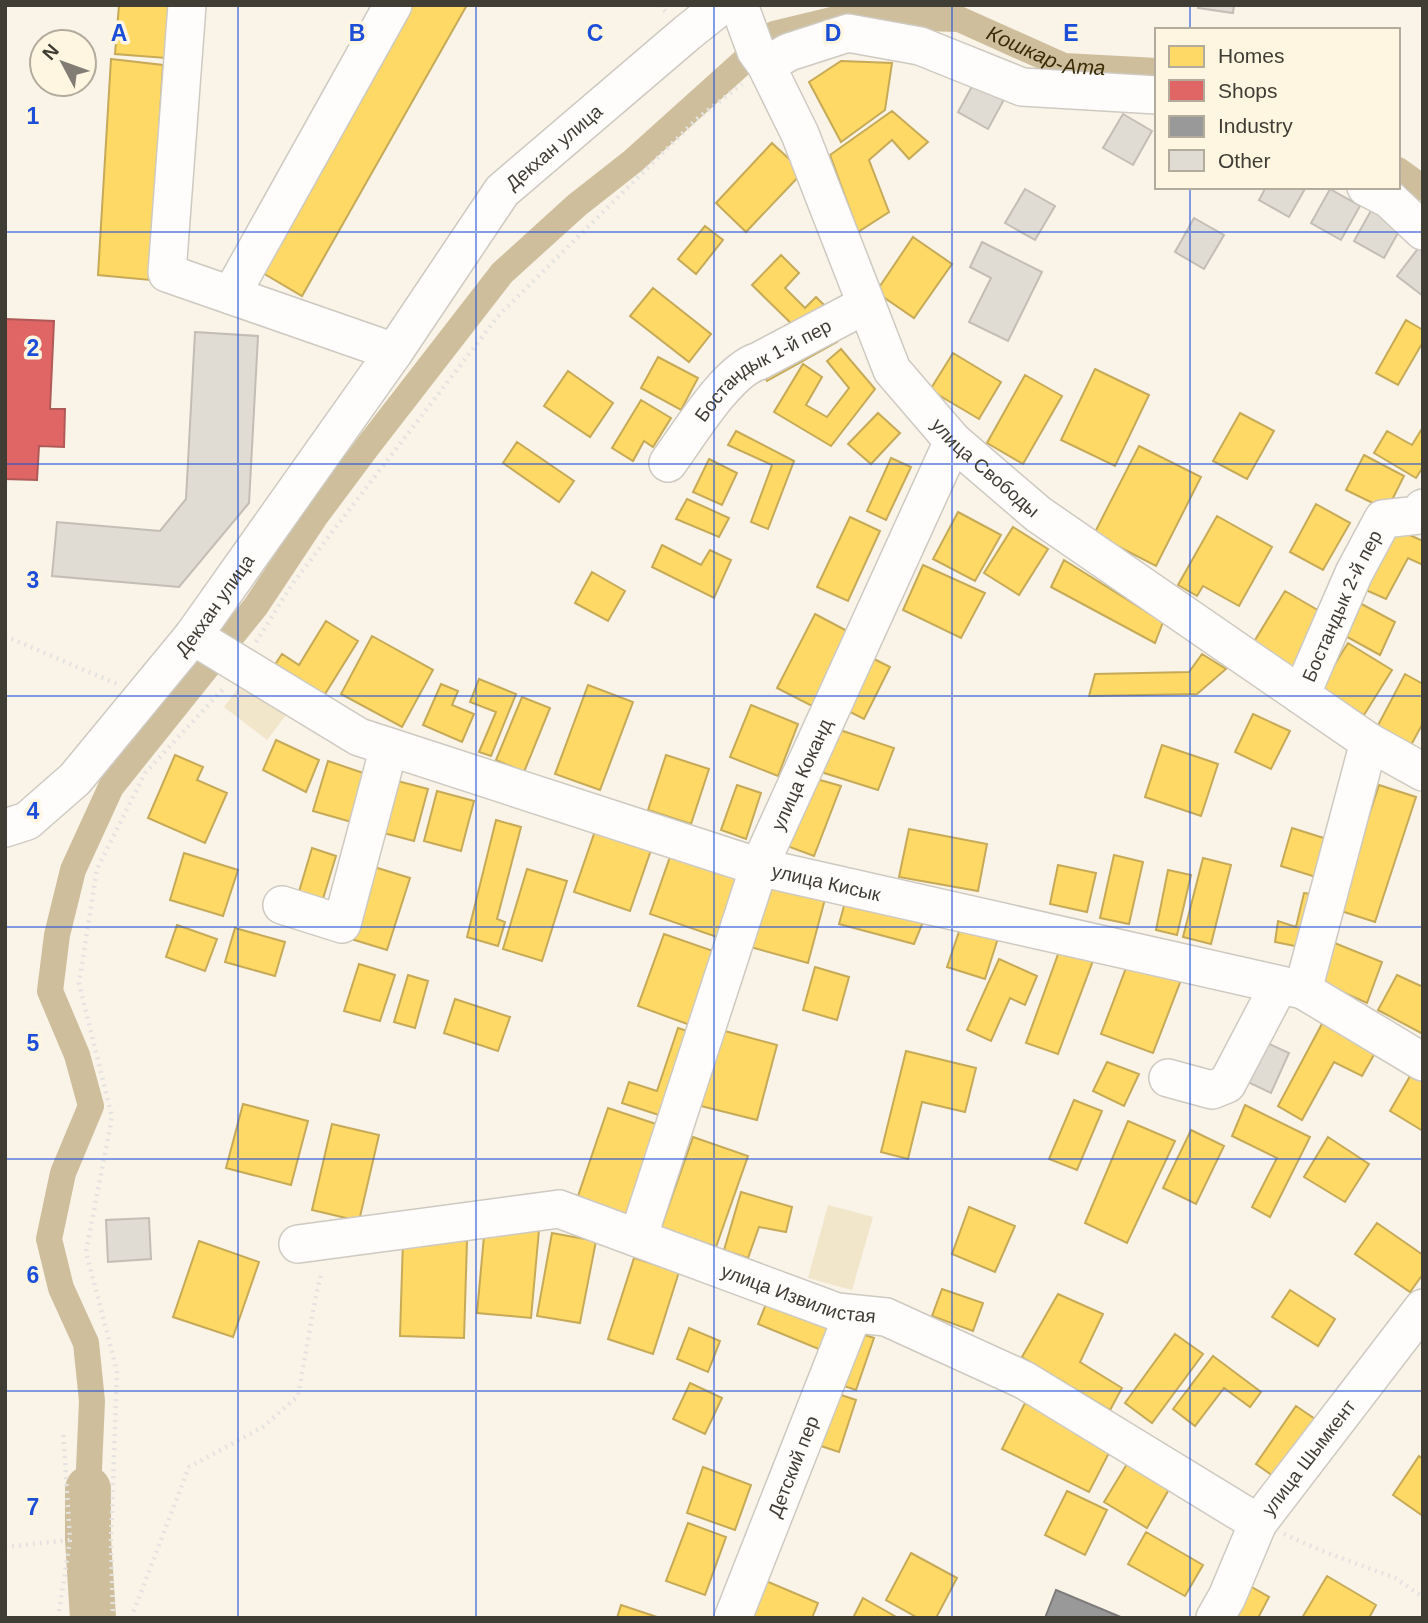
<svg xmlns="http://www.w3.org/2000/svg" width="1428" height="1623" font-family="Helvetica,sans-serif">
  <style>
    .green { fill: #f1e5ca }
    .homes { fill: #ffd966; stroke: #c6aa57; stroke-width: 2 }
    .shops { fill: #e06666; stroke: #b05a57; stroke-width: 2 }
    .industry { fill: #999; stroke: #7e7d7b; stroke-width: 2 }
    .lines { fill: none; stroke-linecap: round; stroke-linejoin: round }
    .canal { stroke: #cebe9c; stroke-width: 26 }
    .river { stroke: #cebe9c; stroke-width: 46 }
    .building { fill: #e0dcd3; stroke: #c2beb5; stroke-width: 2 }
    .minor-casing { stroke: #cecac1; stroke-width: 40 }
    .path { stroke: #e5e3e0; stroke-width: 4.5; stroke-dasharray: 2 5; stroke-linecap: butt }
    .minor { stroke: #fefdfc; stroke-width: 37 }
    .grid { fill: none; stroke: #1d4ed8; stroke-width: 2; stroke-opacity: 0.55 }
    .labels { text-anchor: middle; stroke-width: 7; stroke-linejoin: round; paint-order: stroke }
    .street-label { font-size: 19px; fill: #403d35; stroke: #fff6e2 }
    .water-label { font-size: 21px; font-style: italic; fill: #3b2d07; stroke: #fff6e2 }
    .grid-label { font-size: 23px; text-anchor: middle; font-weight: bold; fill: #1d4ed8; stroke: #fff6e2; stroke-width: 7; stroke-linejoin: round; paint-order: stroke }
  </style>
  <rect width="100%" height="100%" fill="#f9f3e8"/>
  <path class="green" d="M246 678 289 711 267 740 224 707Z
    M828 1205 873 1217 852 1290 808 1278Z"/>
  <path class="homes" d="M119 5H170L166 58 115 54Z
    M406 5H467L302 296 256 269Z
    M111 59 163 65 150 280 98 275Z
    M841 61 892 63 885 110 841 142 809 82Z
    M892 111 928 142 909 159 892 140 869 160 889 212 858 232 830 155Z
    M772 143 803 172 746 232 716 203Z
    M705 226 723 240 696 274 678 259Z
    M913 237 952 264 914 318 876 292Z
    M781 255 799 273 785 288 805 308 816 297 825 306 800 332 752 285Z
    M653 288 711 334 689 362 630 316Z
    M1406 320 1423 330V342L1398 385 1376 373Z
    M829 329 837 342 767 381 760 368Z
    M841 349 875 389 831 446 774 412 803 364 822 377 806 405 827 417 849 388 827 361Z
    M953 353 1001 382 979 419 930 390Z
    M658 357 698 378 681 410 641 388Z
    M1095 369 1149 395 1115 466 1061 440Z
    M568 371 613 403 590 437 544 406Z
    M1025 375 1062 396 1023 464 987 443Z
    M641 400 671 418 653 447 644 441 633 461 612 448Z
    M878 413 900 433 871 464 848 444Z
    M1240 413 1274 431 1247 479 1213 461Z
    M1423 427V467L1416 478 1374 453 1387 431 1412 445Z
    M736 431 794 461 768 529 751 522 772 465 728 445Z
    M517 442 574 481 559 502 503 463Z
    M1139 446 1201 477 1156 566 1094 534Z
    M1364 455 1404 476 1387 510 1346 490Z
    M891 458 911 467 886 520 867 511Z
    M709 459 737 473 722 505 693 492Z
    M687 499 729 518 719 537 676 519Z
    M1316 504 1350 523 1323 570 1290 552Z
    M958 512 1001 535 975 581 933 559Z
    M1217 516 1272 547 1239 606 1203 586 1197 596 1178 585Z
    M850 517 880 531 848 601 817 587Z
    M1013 527 1048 549 1019 595 984 573Z
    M1391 527 1423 541V565L1408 558 1386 599 1359 587Z
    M662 545 701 565 710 550 731 560 714 598 652 567Z
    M1064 560 1163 622 1155 643 1051 587Z
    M923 565 985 593 961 638 903 610Z
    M592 572 625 591 608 621 575 603Z
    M1285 591 1328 616 1295 671 1252 645Z
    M1356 601 1395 622 1380 655 1340 633Z
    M815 614 849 632 812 706 777 688Z
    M326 621 358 641 320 702 271 671 282 654 299 665Z
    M372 636 433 670 402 727 341 694Z
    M1348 643 1392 670 1364 715 1320 688Z
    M1202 654 1226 669 1197 694 1089 696 1095 674 1189 672Z
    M866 655 890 667 864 719 840 707Z
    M1405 674 1423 684V723L1410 747 1376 729Z
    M479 679 516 694 491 756 479 752 496 712 470 702Z
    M441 684 458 691 452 705 474 714 462 742 423 725Z
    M588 685 633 702 600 790 555 774Z
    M522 697 550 708 524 772 496 760Z
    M751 705 798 724 778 776 730 757Z
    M1253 714 1290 731 1271 769 1235 752Z
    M834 728 894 748 878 790 818 771Z
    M276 740 319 760 306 792 263 770Z
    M1162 745 1218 764 1201 816 1145 797Z
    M175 755 203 767 197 780 227 793 205 843 148 818Z
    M666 755 709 769 691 824 648 810Z
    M328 761 375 777 362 825 313 811Z
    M813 778 841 786 814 856 787 846Z
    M390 779 428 789 414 841 376 831Z
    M737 785 761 793 746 839 721 830Z
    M1379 785 1416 797 1375 922 1338 910Z
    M437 791 474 801 461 851 424 841Z
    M496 820 521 827 497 919 505 922 498 946 467 937Z
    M1292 828 1330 840 1319 878 1281 866Z
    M909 829 987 844 978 891 899 877Z
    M595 831 651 850 630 911 574 892Z
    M312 848 336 856 322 902 298 895Z
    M184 853 238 870 223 916 170 900Z
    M671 854 737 877 717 937 650 914Z
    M1114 855 1143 862 1129 924 1100 918Z
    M1203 858 1231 865 1211 944 1183 937Z
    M1058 865 1096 873 1087 912 1050 904Z
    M371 866 410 878 387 950 348 938Z
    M527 869 567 881 542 961 503 949Z
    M1168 870 1191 875 1177 935 1156 930Z
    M764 883 825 899 808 963 747 946Z
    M1304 893 1318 895 1305 948 1275 942 1278 921 1296 927Z
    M846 899 925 917 914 944 839 924Z
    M963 920 1000 932 985 979 947 967Z
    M177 925 217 939 205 971 166 957Z
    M235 928 285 942 275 976 225 962Z
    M664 934 716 952 690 1025 638 1006Z
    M1332 942 1382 962 1367 1003 1318 981Z
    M1061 946 1094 958 1058 1054 1026 1043Z
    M999 959 1037 976 1025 1005 1010 998 991 1041 967 1030Z
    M1129 960 1181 980 1153 1053 1101 1034Z
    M359 964 395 975 380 1021 344 1011Z
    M815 967 849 977 837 1020 803 1010Z
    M408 975 428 981 415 1028 394 1022Z
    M1397 975 1423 987V1034L1378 1010Z
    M455 999 510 1017 498 1051 444 1033Z
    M1324 1020 1376 1051 1362 1076 1334 1062 1302 1120 1278 1106Z
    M678 1028 693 1033 665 1117 622 1103 629 1082 657 1091Z
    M721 1030 777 1045 757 1120 701 1106Z
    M906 1051 976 1068 965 1112 922 1102 908 1159 881 1152Z
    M1107 1062 1139 1074 1124 1106 1093 1091Z
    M1413 1071 1423 1078V1131L1390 1111Z
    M1074 1100 1102 1111 1077 1170 1049 1159Z
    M243 1104 308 1121 291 1185 226 1168Z
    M1245 1105 1310 1137 1270 1217 1252 1207 1277 1158 1232 1136Z
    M608 1108 659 1125 629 1217 577 1199Z
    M1128 1121 1175 1141 1127 1243 1085 1223Z
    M332 1124 379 1135 359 1221 312 1210Z
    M1191 1130 1224 1146 1196 1204 1163 1188Z
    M693 1137 748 1156 716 1247 661 1228Z
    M1328 1137 1369 1164 1345 1202 1304 1177Z
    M741 1192 792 1207 786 1232 759 1227 748 1258 724 1250Z
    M969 1207 1015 1226 995 1272 952 1254Z
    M1377 1223 1423 1255V1274L1410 1292 1355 1254Z
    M485 1225 539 1230 531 1318 477 1313Z
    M552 1233 596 1241 580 1323 537 1316Z
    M403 1239 467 1241 464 1338 400 1336Z
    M199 1241 259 1262 233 1337 173 1317Z
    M634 1258 679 1272 653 1354 608 1339Z
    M942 1289 983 1303 973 1331 932 1316Z
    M1290 1290 1335 1319 1318 1346 1272 1317Z
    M770 1294 834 1319 821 1350 758 1324Z
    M1058 1294 1103 1314 1080 1362 1122 1388 1110 1410 1022 1357Z
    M689 1328 720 1341 708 1372 677 1359Z
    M849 1330 874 1338 856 1390 832 1382Z
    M1175 1334 1203 1354 1152 1423 1125 1403Z
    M1213 1356 1261 1392 1250 1407 1224 1388 1195 1426 1173 1409Z
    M690 1383 722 1398 705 1434 673 1419Z
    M832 1392 856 1400 839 1452 815 1444Z
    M1025 1403 1112 1447 1089 1492 1002 1449Z
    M1296 1406 1321 1423 1280 1481 1256 1464Z
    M1419 1456 1423 1459V1516L1393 1495Z
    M1130 1459 1172 1484 1147 1528 1104 1502Z
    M703 1467 751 1485 735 1530 687 1513Z
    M1067 1491 1107 1510 1085 1555 1045 1535Z
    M688 1523 726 1537 705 1595 666 1581Z
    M1146 1532 1203 1565 1185 1596 1128 1564Z
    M911 1553 957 1578 936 1618H918L886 1600Z
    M1327 1576 1376 1605 1369 1618H1302Z
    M766 1581 818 1603 812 1618H751Z
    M1250 1586 1269 1597 1258 1618H1234Z
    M863 1598 898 1618H853Z
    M621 1605 660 1618H617Z"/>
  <path class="shops" d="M6 319 54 321 50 409H65L64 447 39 446 37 480 5 479Z"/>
  <path class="industry" d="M1056 1590 1123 1618H1045Z"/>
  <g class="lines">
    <g class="canal">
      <path d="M1398 170 1423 188"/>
      <path id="s1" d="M88 1491 92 1401 86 1343 61 1288 49 1239 63 1173 91 1106 77 1055 50 991 57 935 73 870 111 787 256 606 315 517 368 446 502 273 577 205 633 161 774 34 849 16 959 19 1064 66 1157 71"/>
    </g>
    <path class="river" d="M88 1489V1539L93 1618"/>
  </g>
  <path class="building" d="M1199 5H1234L1233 13 1198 8Z
    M977 77 1007 94 988 129 958 112Z
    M1123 114 1152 131 1133 165 1103 148Z
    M1266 187H1306L1289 217 1259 200Z
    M1025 189 1055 206 1035 240 1005 223Z
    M1330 189 1360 206 1341 240 1311 223Z
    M1373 207 1403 224 1384 258 1354 241Z
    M1194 218 1224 235 1204 269 1175 252Z
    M982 242 1042 272 1008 341 969 322 991 278 970 267Z
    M1420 246 1423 248V296L1397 276Z
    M195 332 258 336 249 503 179 587 52 576 57 522 160 531 186 499Z
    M1252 1036 1289 1053 1271 1093 1235 1076Z
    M149 1218 151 1259 108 1262 106 1220Z"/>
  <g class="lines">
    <defs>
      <g id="minor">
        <path d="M187 5 167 273 394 352"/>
        <path id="s2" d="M739 5 756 51 766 65 800 134 892 370 953 441 1038 514 1369 742 1423 772"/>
        <path d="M766 65 789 52 848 33 920 46 1022 87 1157 95"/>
        <path d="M1366 187 1389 199 1423 231"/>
        <path d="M231 295 393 5"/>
        <path id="s3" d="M668 463C688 436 727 370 759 361L865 305 871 317"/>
        <path id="s4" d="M193 636 359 737 759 867 1303 990 1423 1062"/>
        <path id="s5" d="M1301 695 1354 573 1383 519 1419 515 1423 508"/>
        <path id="s6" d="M5 828 27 821 75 779 193 636 394 352 502 191 687 33 722 5"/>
        <path d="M282 905 342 924 389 747"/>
        <path d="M1303 990 1369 742"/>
        <path d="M1168 1078 1212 1090 1227 1084 1279 985"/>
        <path id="s7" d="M638 1238 759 867 953 441"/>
        <path id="s8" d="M298 1244 559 1209 837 1312 886 1317 1024 1380 1258 1523"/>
        <path id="s9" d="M733 1618 853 1314"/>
        <path id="s10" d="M1215 1618 1227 1597 1258 1523 1423 1308"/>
      </g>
    </defs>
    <use href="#minor" class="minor-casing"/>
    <path class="path" d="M659 5 667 13
      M5 636 117 684
      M256 642 293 583 499 315 698 118 742 84
      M1284 1534 1320 1550 1395 1578 1423 1597
      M5 1547 70 1540
      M58 1618 70 1540 63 1430
      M113 1618 111 1541 117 1371 86 1252 112 1117 79 983 97 869 145 773 223 689
      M131 1618 189 1467 263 1427 298 1396 316 1295 322 1271"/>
    <use href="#minor" class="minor"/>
  </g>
  <path class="grid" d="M238 5V1618M476 5V1618M714 5V1618M952 5V1618M1190 5V30M1190 187V1618M5 232H1423M5 464H1423M5 696H1423M5 927H1423M5 1159H1423M5 1391H1423"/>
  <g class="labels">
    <g class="street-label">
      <text dy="7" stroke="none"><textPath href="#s6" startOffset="882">Декхан улица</textPath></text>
      <text dy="7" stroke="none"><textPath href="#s3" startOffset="136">Бостандык 1-й пер</textPath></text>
      <text dy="7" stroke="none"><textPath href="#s2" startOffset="532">улица Свободы</textPath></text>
      <text dy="7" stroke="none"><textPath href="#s6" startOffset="310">Декхан улица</textPath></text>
      <text dy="7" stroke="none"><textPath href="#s5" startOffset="98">Бостандык 2-й пер</textPath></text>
      <text dy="7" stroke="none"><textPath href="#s7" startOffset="492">улица Коканд</textPath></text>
      <text dy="7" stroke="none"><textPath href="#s4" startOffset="684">улица Кисык</textPath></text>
      <text dy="7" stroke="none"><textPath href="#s8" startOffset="518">улица Извилистая</textPath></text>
      <text dy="7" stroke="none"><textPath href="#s10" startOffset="187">улица Шымкент</textPath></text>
      <text dy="7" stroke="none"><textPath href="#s9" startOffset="163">Детский пер</textPath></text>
    </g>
    <g class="water-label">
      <text dy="7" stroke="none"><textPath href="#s1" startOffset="2026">Кошкар-Ата</textPath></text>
    </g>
  </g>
  <g class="grid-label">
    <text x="119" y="41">A</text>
    <text x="357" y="41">B</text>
    <text x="595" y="41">C</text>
    <text x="833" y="41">D</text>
    <text x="1071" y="41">E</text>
    <text x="33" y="124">1</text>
    <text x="33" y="356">2</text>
    <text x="33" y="588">3</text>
    <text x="33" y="819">4</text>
    <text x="33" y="1051">5</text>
    <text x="33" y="1283">6</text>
    <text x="33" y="1515">7</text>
  </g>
  <rect width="1428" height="1623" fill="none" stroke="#403d35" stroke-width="14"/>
  <rect x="1155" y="28" width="245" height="161" fill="#fff6e2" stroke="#b3ac9d" stroke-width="2"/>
  <rect x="1169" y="46" width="35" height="21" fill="#ffd966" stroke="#b3ac9d" stroke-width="2"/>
  <text x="1218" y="63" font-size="21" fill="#403d35">Homes</text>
  <rect x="1169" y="80" width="35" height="21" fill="#e06666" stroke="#b3ac9d" stroke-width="2"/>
  <text x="1218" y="98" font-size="21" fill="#403d35">Shops</text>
  <rect x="1169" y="116" width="35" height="21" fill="#999999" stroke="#b3ac9d" stroke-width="2"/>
  <text x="1218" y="133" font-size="21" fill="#403d35">Industry</text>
  <rect x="1169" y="150" width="35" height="21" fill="#e0dcd3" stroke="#b3ac9d" stroke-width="2"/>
  <text x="1218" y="168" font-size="21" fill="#403d35">Other</text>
  <g transform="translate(63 63) rotate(311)"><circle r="33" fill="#fff6e2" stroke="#b3ac9d" stroke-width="2"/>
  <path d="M0-5L12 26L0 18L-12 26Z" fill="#817d74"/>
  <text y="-10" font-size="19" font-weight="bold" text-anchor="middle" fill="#403d35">N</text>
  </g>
</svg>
